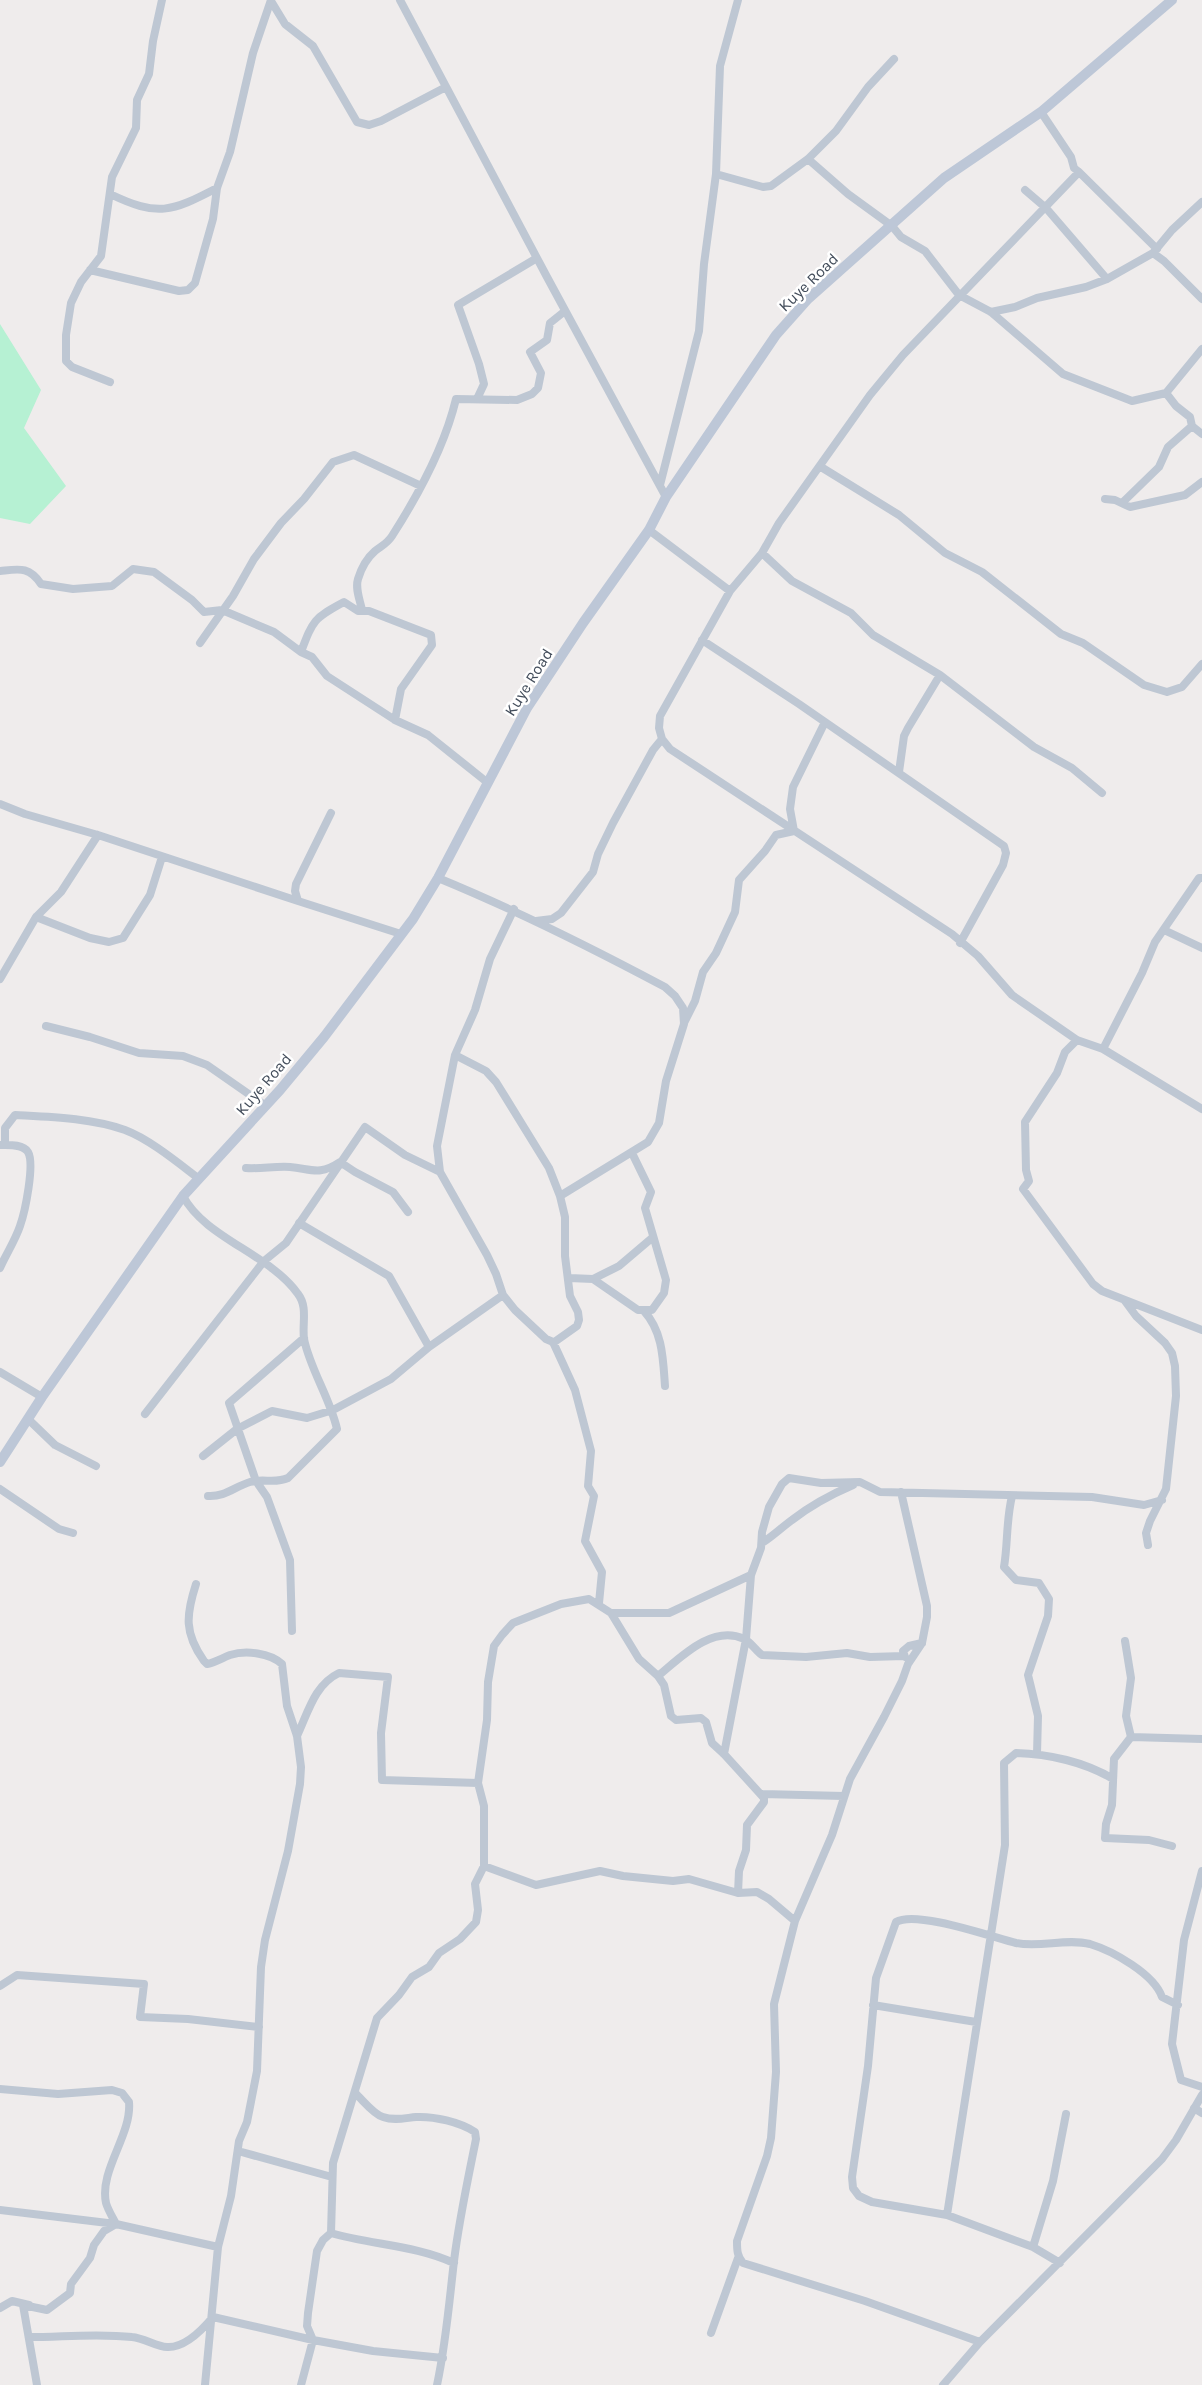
<svg xmlns="http://www.w3.org/2000/svg" width="1202" height="2385" font-family="Karla,sans-serif">
  <style>
    .green { fill: #b6f1d3 }
    .lines { fill: none; stroke-linecap: round; stroke-linejoin: round }
    .street { stroke: #bec7d3; stroke-width: 8 }
    .secondary { stroke: #bdc7d7; stroke-width: 10 }
    .labels { text-anchor: middle; stroke-width: 5; stroke-linejoin: round; paint-order: stroke }
    .street-label { font-size: 16px; fill: #434d5b; stroke: #fff }
  </style>
  <rect width="100%" height="100%" fill="#efecec"/>
  <path class="green" d="M0 324 41 390 24 428 66 486 30 524 0 518Z"/>
  <g class="lines">
    <path class="street" d="M400 0 547 277 666 497
      M271 1 285 24 313 46 357 122 369 125 381 121 446 87
      M1041 112 1071 157 1074 168 1079 172 903 355 870 395 779 523 762 553 730 591 660 716 659 728 662 739 670 749 952 934 978 956 1012 995 1077 1040 1103 1049 1202 1109
      M808 159 848 194 892 226 901 237 925 251 959 295 991 312 1063 374 1132 401 1166 393 1176 406 1190 417 1192 426 1202 434
      M1079 172 1157 249
      M716 174 763 187 771 186 808 159 836 131 868 87 894 59
      M1025 190 1046 208 1107 279
      M110 194C158 217 171 212 217 188
      M1153 253 1164 261 1202 299
      M90 270 179 291 188 290 195 283 213 219 217 188 230 152 253 53 271 0
      M991 312 1015 307 1037 298 1086 287 1107 279 1153 253 1172 230 1202 202
      M110 382 72 367 66 361V335L71 303 81 282 101 256 112 177 136 128 137 100 149 74 153 41 162 0
      M1166 393 1202 349
      M477 399 484 384 479 364 458 305 537 258
      M821 467 899 515 945 553 982 572 1061 634 1083 643 1144 685 1167 692 1182 687 1202 664
      M660 485 699 331 704 264 716 174 720 66 738 0
      M1105 499 1115 500 1130 507 1185 495 1202 482
      M1122 503 1159 467 1168 447 1192 426
      M649 530 730 591
      M762 553 792 581 851 613 873 635 940 675 1034 747 1072 768 1102 793
      M0 571C19 569 29 566 41 584L73 589 112 586 133 569 154 572 192 600 204 612 222 610 274 632 301 652 312 657 327 676 395 720 428 735 488 783
      M362 610C360 600 355 589 358 579 361 569 367 558 375 551 381 546 387 544 392 536 417 497 445 445 456 399L517 400 532 394 538 388 541 373 530 352 547 340 550 323 565 311
      M702 640 799 704 1004 846 1006 853 1003 865 960 943
      M200 643 233 596 254 559 281 523 304 499 333 462 354 455 421 486
      M301 652C313 620 314 618 344 602L358 611H369L431 635 432 645 401 689 395 720
      M899 772 904 736 908 728 940 675
      M0 804 25 814 98 835 298 901
      M331 813 296 884 295 891 298 901 401 934
      M438 878C516 910 590 947 665 987L675 996 683 1008 684 1024 666 1081 659 1123 648 1142 560 1196
      M514 909 490 959 475 1010 455 1055 437 1146 440 1172 487 1255 496 1274 503 1295 515 1310 546 1339 553 1342 575 1390 591 1451 588 1486 594 1496 585 1541 602 1572 599 1603
      M36 917 90 938 109 942 123 938 150 895 162 857
      M536 921 552 919 561 913 593 872 598 854 613 823 653 750 662 739
      M1164 930 1202 948
      M0 979 36 917 61 892 98 835
      M684 1023 695 1001 703 972 716 953 735 912 739 880 765 851 776 835 794 831 790 809 793 787 825 722
      M46 1026 90 1037 139 1053 183 1056 207 1065 266 1106
      M1077 1040 1065 1052 1057 1073 1025 1122 1026 1170 1029 1181 1023 1189 1093 1284 1102 1291 1202 1330
      M1103 1049 1142 973 1155 942 1199 878H1202
      M455 1055 486 1071 496 1082 549 1168 560 1196 565 1217V1256L570 1296 578 1312 579 1320 577 1326 553 1343
      M5 1145V1128L15 1115C51 1117 90 1118 125 1130 149 1139 177 1162 198 1178
      M246 1168C261 1169 275 1166 290 1167 312 1169 319 1176 340 1162L355 1172 393 1192 408 1212
      M183 1196C205 1238 270 1254 298 1294 308 1307 302 1323 304 1339 310 1369 330 1398 337 1429L288 1478C275 1484 263 1478 250 1482 234 1487 225 1497 208 1496
      M299 1223 389 1276 429 1347
      M0 1268C6 1254 15 1241 20 1226 25 1212 35 1164 28 1152 23 1144 9 1145 1 1145
      M569 1278 593 1279 638 1310H652L664 1293 666 1280 645 1208 651 1192 632 1153
      M593 1279 619 1266 652 1238
      M1125 1301 1136 1316 1165 1343 1172 1353 1175 1366 1176 1396 1166 1489 1150 1521 1146 1533 1148 1545
      M644 1311C663 1332 663 1359 665 1386
      M0 1372 42 1397
      M145 1414 264 1261 286 1243 365 1127 405 1155 440 1172
      M28 1419 55 1445 96 1466
      M203 1456 237 1429 272 1411 307 1418 333 1410 391 1379 429 1347 503 1295
      M0 1489 59 1529 73 1533
      M901 1492 927 1606V1617L922 1643 908 1664 902 1681 884 1717 850 1779 832 1835 795 1921 774 2004 776 2072 771 2138 767 2156 737 2241C737 2250 737 2256 743 2263L865 2301 980 2342
      M1012 1496C1006 1521 1008 1543 1004 1567L1016 1580 1039 1583 1049 1599 1048 1616 1028 1675 1038 1716 1037 1754
      M762 1543C773 1536 781 1528 792 1520 810 1506 832 1494 853 1485
      M196 1584C186 1615 184 1633 204 1661L207 1664C216 1662 222 1658 230 1655 246 1650 270 1653 282 1664L287 1706 297 1736 301 1767 300 1784 288 1851 265 1940 261 1967 257 2071 247 2122 239 2141 231 2196 218 2247 205 2385
      M611 1613H669L751 1575
      M292 1631 290 1560 267 1497 256 1481 229 1403 304 1338
      M1125 1641 1131 1678 1126 1716 1131 1737
      M905 1657 903 1651 909 1646 922 1643
      M658 1676C680 1658 712 1624 744 1639 751 1642 755 1650 762 1655L806 1657 847 1653 870 1657 904 1656
      M297 1736C308 1713 314 1685 339 1673L388 1677 381 1733 382 1780 478 1783
      M1131 1737 1114 1759 1112 1805 1106 1824 1105 1838 1149 1840 1172 1846
      M1131 1737 1202 1739
      M724 1754 746 1639 751 1575 761 1548 762 1532 769 1507 782 1484 789 1478 821 1483 860 1482 880 1492 1092 1497 1144 1505 1162 1500
      M761 1794 844 1796
      M484 1866V1806L478 1783 487 1720 488 1682 494 1646 502 1635 513 1623 561 1604 589 1599 611 1613 639 1659 658 1676 664 1685 671 1716 676 1720 701 1718 706 1722 712 1743 724 1754 764 1798V1802L747 1825 746 1850 739 1871 738 1893
      M1202 1871 1184 1940 1172 2044 1181 2080 1202 2087
      M0 1986 17 1975 144 1984 140 2017 188 2019 259 2027
      M873 2005 976 2022
      M0 2089 58 2094 112 2090 122 2093 129 2102C132 2135 99 2170 106 2203 108 2210 113 2218 116 2224L104 2231 94 2245 90 2258 71 2284 70 2293 47 2310 23 2305 37 2385
      M355 2093C363 2100 373 2114 383 2117 394 2121 405 2118 416 2117 434 2116 460 2122 475 2132L476 2139C468 2179 459 2220 454 2261 449 2304 446 2343 437 2385
      M1194 2108 1202 2113
      M238 2151 332 2177
      M0 2210 116 2224 218 2247
      M947 2215 1005 1845 1004 1763 1016 1753C1049 1754 1085 1762 1113 1779
      M1033 2247 1053 2181 1066 2114
      M454 2263C415 2245 372 2245 331 2233L333 2163 377 2018 399 1995 412 1977 429 1967 439 1953 460 1939 476 1922 478 1910 475 1884 484 1866 536 1885 600 1871 623 1876 673 1881 689 1879 738 1893 757 1892 769 1899 795 1921
      M1060 2263 1033 2247 947 2215 872 2202 859 2196 853 2188 852 2177 868 2066 876 1978 896 1922C916 1910 992 1937 1016 1943 1040 1948 1066 1938 1090 1944 1113 1951 1154 1974 1162 1997L1178 2005
      M0 2308 12 2301 29 2305
      M711 2333 738 2258
      M29 2337C62 2337 98 2333 132 2337 144 2338 157 2347 167 2347 185 2348 203 2329 213 2317L313 2340 373 2351 443 2358
      M301 2385 313 2340 307 2326 308 2313 317 2251 323 2240 331 2233
      M943 2385 980 2342 1162 2159 1176 2140 1202 2095"/>
    <path class="secondary" d="M0 1462 42 1397 183 1196 280 1090 324 1037 413 919 438 878 527 708 583 623 649 530 666 497 776 335 808 299 944 178 1041 112 1172 0"/>
  </g>
  <g class="labels">
    <g class="street-label">
      <text transform="translate(808 282) rotate(-44)" y="6">Kuye Road</text>
      <text transform="translate(528 682) rotate(-58)" y="6">Kuye Road</text>
      <text transform="translate(263 1084) rotate(-49)" y="6">Kuye Road</text>
    </g>
  </g>
</svg>
